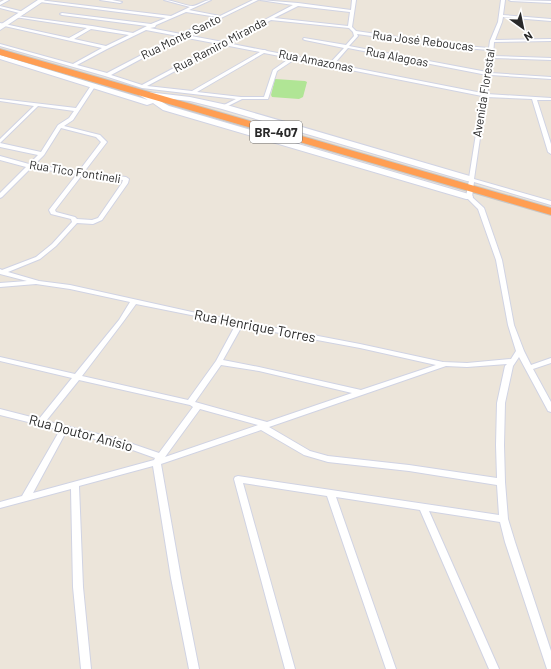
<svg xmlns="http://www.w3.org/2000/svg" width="551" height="669" font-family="Barlow,sans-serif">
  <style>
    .green { fill: #b0e595 }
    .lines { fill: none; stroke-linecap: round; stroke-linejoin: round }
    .street-casing { stroke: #d0d3e3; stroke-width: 2 }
    .secondary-casing { stroke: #d0d3e3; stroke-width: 2 }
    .highway-casing { stroke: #c7c7c7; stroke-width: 2 }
    .street { fill: #fff; fill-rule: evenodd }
    .secondary { fill: #fff; fill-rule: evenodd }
    .highway { fill: #ff9e53; fill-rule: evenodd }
    .labels { text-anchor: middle; stroke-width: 4; stroke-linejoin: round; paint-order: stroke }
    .far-street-label { font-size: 12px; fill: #292929; stroke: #fff }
    .shield { fill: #fff; stroke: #696969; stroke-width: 1 }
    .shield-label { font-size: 13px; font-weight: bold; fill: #292929 }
    .street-label { font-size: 14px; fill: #292929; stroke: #fff }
  </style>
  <rect width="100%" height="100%" fill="#ece5da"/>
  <path class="green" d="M275 79 305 81 307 82 303 97 299 99 272 97 271 95Z"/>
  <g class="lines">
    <defs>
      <path id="street" d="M4 0H9L0 5V2Z
        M39 0 171 16 190 7 164 0C174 0 184 6 193 6 199 5 204 0 211 0L189 10 220 16 253 0H258L186 35 223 42 293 5 260 0 298 3 351 10 352 0H356L352 27 356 31 452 45 489 48 490 41 498 22 501 0H505L503 15 551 19V21L503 17 502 22 495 40 551 39V41L494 42 493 56 551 58V60L493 58 491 73 551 77V79L491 75 487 94 551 98V100H537L551 144V154L548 152 532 99 486 97 474 179 551 201V205L474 182 472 197 484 208 502 260 514 325 524 351 531 365 551 358V363L533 369 551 402V412L548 411 547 409 519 357 513 366 505 403 504 445 505 482 508 519 515 542 551 651V669H547L546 666 505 542 500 522 429 511 499 669H489L420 510 336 497 396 669H386L327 496 243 483 295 669H285L234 479 235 477 238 476 499 515 497 485 409 471 328 462 304 455 261 430 161 464 181 578 199 669H189L171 578 153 466 79 486 83 587 91 669H81L73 587 71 489 0 508V502L22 496 60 430 0 415V409L39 419 72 378 0 361V357L75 374 119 320 130 302 70 289 36 284 0 287V283L27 281 0 274V269L2 270 36 257 52 244 72 222 71 219 51 214 49 210 77 174 31 168 2 197 0 198V193L26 167 0 160V156L29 164 38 155 0 147V139L34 106 0 101V99L76 108 92 84H96V85L73 120 64 126 100 135 107 142 84 172 126 177 129 179 128 183 102 220 93 224 77 223 56 246 40 259 8 272 39 281 70 285 192 312 360 344 443 362 467 363 511 359 516 351 508 325 496 260 478 209 466 197 469 180 467 179 469 178 482 96 295 59 277 71 268 99H242L224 108H222V106L236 99 142 88 105 76 0 46V44L73 64 102 48 0 25V23L69 38 87 28 15 17 17 16 92 26 133 33 147 26 62 15 60 14 62 13 151 24 166 18 40 2H39ZM298 6 350 12 348 26 274 18ZM186 12 217 17 181 34 150 28 155 27 156 25ZM271 20 349 28 353 32 354 36 346 45 304 38 303 39 305 40 344 48 330 63 267 51 265 50H263L227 43ZM91 29 129 35 106 46 74 39ZM146 30 178 36 107 73 77 65 107 49ZM357 34 452 47 489 50 487 72 349 46 358 36ZM182 37 219 44 142 85 111 75ZM224 45 260 52 192 91 147 86ZM348 48 487 75 482 93 334 64ZM264 53 290 58 273 70 264 97H241L197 92ZM38 106 74 111 69 118 58 125 41 152 0 143ZM61 128 96 137 101 142 79 171 34 165 44 155ZM82 175 123 180 122 183 98 218 92 220 77 219 75 217 56 212 55 210ZM136 304 236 324 216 361 188 400 82 376 123 322ZM242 326 360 348 436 365 361 390 259 367 223 360ZM507 364 505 366 497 403 496 445 497 478 409 465 328 456 310 451 269 427 446 366 467 367ZM221 365 259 371 352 393 267 422 195 402ZM79 380 190 405 193 407 159 453 118 439 46 421ZM200 409 258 425 165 457ZM66 432 116 444 155 458 154 460 33 493Z
        M100 0H112L122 2 120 3Z
        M509 0 551 1V3L511 1Z
        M0 6 24 12 25 13 23 14 0 8Z"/>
      <path id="secondary" d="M38 0H45L0 30V25Z
        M0 55 148 100 139 95V91L190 97 227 105 473 177 474 179 473 181H467L222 109 190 101 153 97 169 106 472 195 473 197 472 199H466L163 110 153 103 147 105 0 59Z"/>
      <path id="highway" d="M0 49 551 208V215L0 55Z"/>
    </defs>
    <use href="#street" class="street-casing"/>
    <use href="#secondary" class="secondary-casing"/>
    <use href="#highway" class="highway-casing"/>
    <use href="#street" class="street"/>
    <use href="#secondary" class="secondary"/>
    <use href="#highway" class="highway"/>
  </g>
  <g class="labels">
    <g class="far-street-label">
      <text transform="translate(181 37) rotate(-26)" y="4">Rua Monte Santo</text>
      <text transform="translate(423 41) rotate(7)" y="4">Rua José Reboucas</text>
      <text transform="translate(220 45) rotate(-28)" y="4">Rua Ramiro Miranda</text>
      <text transform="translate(397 57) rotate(11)" y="4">Rua Alagoas</text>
      <text transform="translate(316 61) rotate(11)" y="4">Rua Amazonas</text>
      <text transform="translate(484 93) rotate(-81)" y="4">Avenida Florestal</text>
      <text transform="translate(75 172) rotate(9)" y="4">Rua Tico Fontineli</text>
    </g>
    <rect class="shield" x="250" y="121" width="52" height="22" rx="3"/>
    <g class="shield-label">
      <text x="276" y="137">BR-407</text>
    </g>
    <g class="street-label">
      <text transform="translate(255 326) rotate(11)" y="5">Rua Henrique Torres</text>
      <text transform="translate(81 433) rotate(15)" y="5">Rua Doutor Anísio</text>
    </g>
  </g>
  <g transform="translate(523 28) rotate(147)" stroke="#ffffff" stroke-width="3" paint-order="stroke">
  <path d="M0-3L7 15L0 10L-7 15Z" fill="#292929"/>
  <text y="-6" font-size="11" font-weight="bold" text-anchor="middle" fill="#292929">N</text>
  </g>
</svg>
